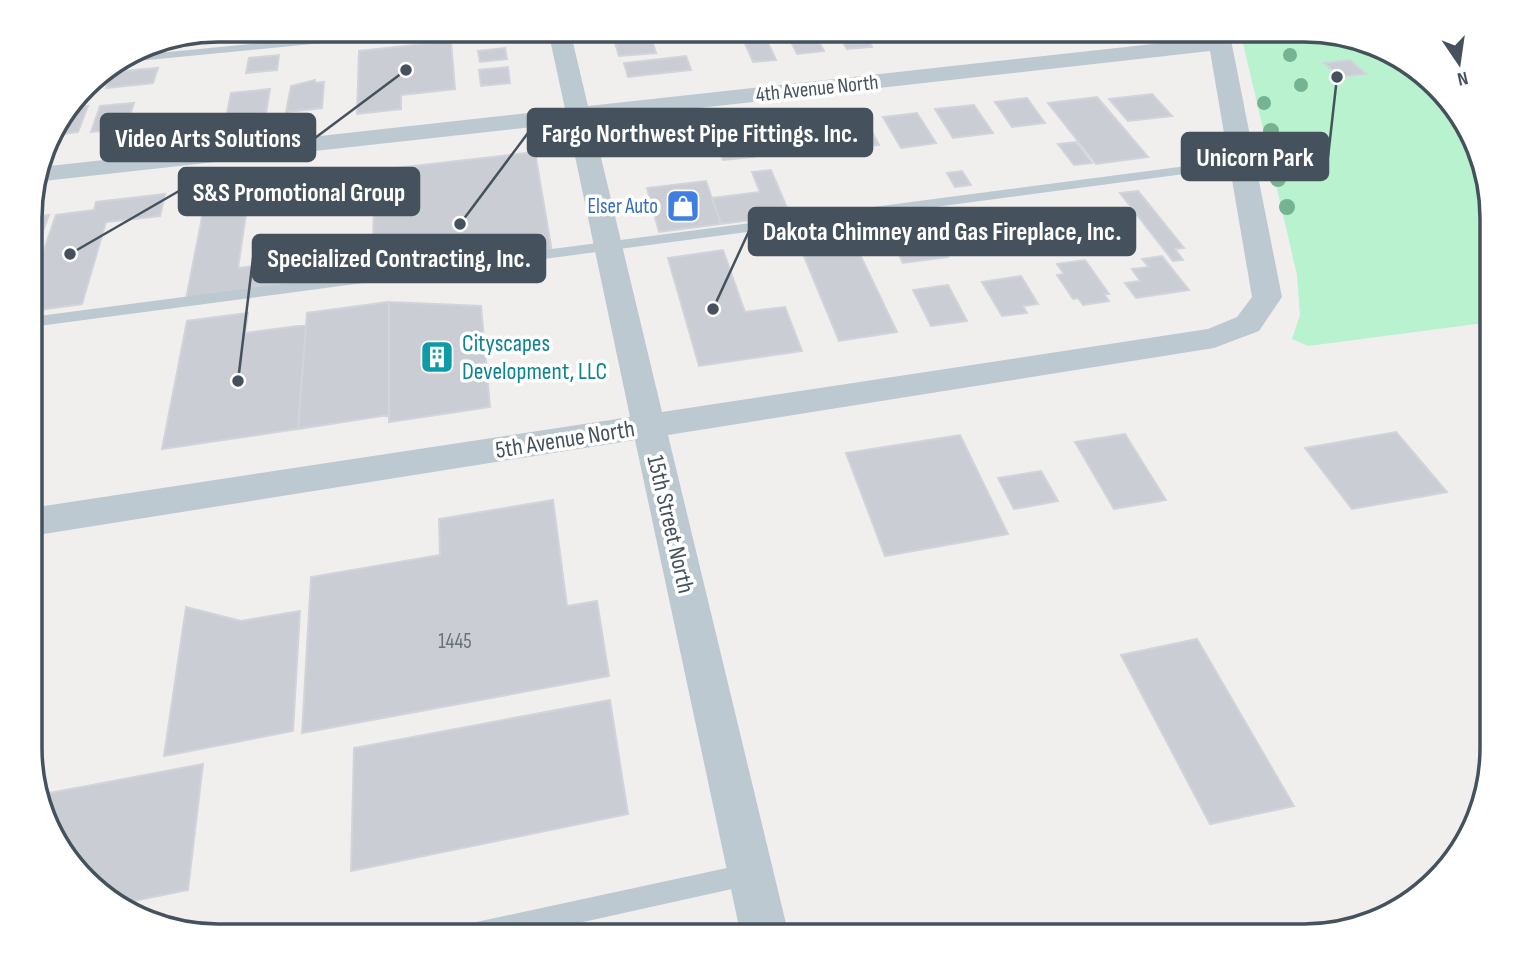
<svg xmlns="http://www.w3.org/2000/svg" width="1522" height="966" font-family="'Sofia Sans Condensed',sans-serif">
  <style>
    .green { fill: #b9f2ce }
    .building { fill: #cacdd3; stroke: #d1d4da; stroke-width: 2 }
    .lines { fill: none; stroke-linecap: round; stroke-linejoin: round }
    .lane { fill: #bdc9d1; fill-rule: evenodd }
    .street { fill: #bdc9d1; fill-rule: evenodd }
    .tree { fill: #76b393 }
    .labels { text-anchor: middle; stroke-width: 7; stroke-linejoin: round; paint-order: stroke }
    .far-street-label { font-size: 21px; fill: #45525d; stroke: #fff }
    .far-shop-label { font-size: 21px; fill: #366cbe; stroke: #fff; text-anchor: end }
    .number-label { font-size: 21px; fill: #66717a }
    .culture-label { font-size: 24px; fill: #0d838f; stroke: #fff; text-anchor: start }
    .street-label { font-size: 24px; fill: #45525d; stroke: #fff }
    .rim { fill: none; stroke: #45525d; stroke-width: 3.5 }
    .leader { fill: none; stroke: #45525d; stroke-width: 2.5 }
    .callout-dot { fill: #45525d; stroke: #fff; stroke-width: 2.5 }
    .callout { fill: #45525d; stroke: #45525d; stroke-width: 2.5 }
    .callout-label { font-size: 26px; text-anchor: middle; font-weight: bold; fill: #fff }
  </style>
  <rect width="100%" height="100%" fill="#f1eeee"/>
  <path class="green" d="M1240 30H1304L1408 61 1467 124 1492 206V322L1308 346 1292 339 1300 315 1297 275Z"/>
  <path class="building" d="M223 30 222 39 196 41 198 34Z
    M835 30H862L872 47 847 49Z
    M948 30H971L977 38 956 40Z
    M991 30H1019L1021 34 997 36Z
    M813 31 824 51 797 54 787 34Z
    M651 37 656 53 619 56 614 40Z
    M172 39 170 46 139 49 147 44Z
    M766 39 776 60 753 62 744 41Z
    M451 41 455 89 401 95V109L357 114 359 51Z
    M505 48 507 59 480 62 478 51Z
    M279 55 277 70 246 73 249 58Z
    M686 56 691 70 628 77 624 63Z
    M1350 60 1366 74 1340 77 1324 63Z
    M508 67 510 83 481 86 479 70Z
    M158 68 153 83 106 88 112 72Z
    M315 80V83L324 82 322 108 286 112 291 86Z
    M270 89 266 113 226 118 231 93Z
    M1152 94 1172 116 1128 121 1109 99Z
    M1097 97 1148 157 1096 164 1048 103Z
    M1027 98 1045 123 1012 127 995 102Z
    M134 103 126 128 91 132 100 106Z
    M974 105 993 133 953 138 935 109Z
    M88 106 78 132 52 135 70 108Z
    M917 113 936 143 901 148 883 117Z
    M866 121 879 145 855 148 843 124Z
    M743 130 754 157 723 160 713 134Z
    M1076 142 1092 163 1074 165 1058 144Z
    M535 152 552 252 186 299 207 192 250 187 238 268 373 251 374 198 388 196V169Z
    M771 170 790 215 721 224 712 198 760 192 752 172Z
    M962 171 971 185 955 187 947 173Z
    M706 181 721 224 659 232 647 188Z
    M1138 191 1184 248 1175 249 1183 260 1173 261 1120 193Z
    M165 194 160 216 106 222 82 304 31 311V287L56 215 94 210 96 202Z
    M49 215 37 247 31 248V217Z
    M927 220 948 257 903 263 884 226Z
    M854 242 897 332 839 341 801 249Z
    M723 250 745 312 785 307 802 351 699 366 668 258Z
    M1162 256 1189 290 1136 298 1125 283 1140 281 1132 269 1149 267 1142 259Z
    M1085 260 1109 294H1104L1109 301 1083 305 1078 298 1073 299 1057 275 1064 274 1057 264Z
    M1021 276 1038 304 1023 306 1027 313 1002 316 982 282Z
    M948 285 967 321 931 326 913 290Z
    M389 302 481 306 490 407 389 422Z
    M389 302V415L298 429 307 313Z
    M248 313 245 333 306 325 298 429 162 449 187 321Z
    M1396 432 1447 492 1352 509 1305 448Z
    M1125 434 1166 500 1114 509 1075 442Z
    M960 435 1008 534 885 556 846 453Z
    M1041 471 1058 501 1014 509 998 478Z
    M553 500 567 606 597 601 609 676 302 733 311 577 440 555 439 519Z
    M186 607 241 621 300 611 293 731 164 756Z
    M1197 639 1294 806 1210 824 1121 655Z
    M610 700 628 814 351 871 354 748Z
    M203 764 188 890 114 905 55 842 39 795Z"/>
  <g class="lines">
    <path class="lane" d="M394 30H431L425 33 117 63 127 56Z
      M1240 159 1245 160V166L31 327V317Z
      M750 863 758 866 762 874 758 882 750 885 520 936H455L459 928 467 924Z"/>
    <path class="street" d="M548 30H570L588 106 1208 38 1207 30H1229L1282 297 1259 331 1214 348 668 435 789 936H741L635 440 31 536V508L630 417 568 123 35 182 40 167 565 109ZM1210 51 1252 297 1237 317 1208 329 662 412 592 120Z"/>
  </g>
  <g class="tree">
    <circle cx="1290" cy="55" r="7"/>
    <circle cx="1301" cy="85" r="7"/>
    <circle cx="1264" cy="103" r="7"/>
    <circle cx="1271" cy="131" r="8"/>
    <circle cx="1278" cy="179" r="8"/>
    <circle cx="1287" cy="207" r="8"/>
  </g>
  <defs>
    <symbol id="shop-square" viewBox="-11 -11 22 22"><rect x="-9" y="-9" width="18" height="18" rx="4" fill="#3f7fe0" stroke="#fff"/><path d="M-5-2.5h2.3a2.7 3.5 0 0 1 5.4 0H5L5.5 6h-11ZM-1.5-2.5h3a1.5 2.3 0 0 0-3 0Z" fill="#fff"/></symbol>
    <symbol id="building-square" viewBox="-11 -11 22 22"><rect x="-9" y="-9" width="18" height="18" rx="4" fill="#0f9aa8" stroke="#fff"/><path d="M-4-6H4V6H1V3H-1V6H-4ZM-2.5-4.3h1.7v1.8h-1.7ZM.8-4.3h1.7v1.8H.8ZM-2.5-1h1.7V.8h-1.7ZM.8-1h1.7V.8H.8Z" fill="#fff"/></symbol>
  </defs>
  <g fill-rule="evenodd">
    <use href="#shop-square" x="664" y="187" width="38" height="38"/>
    <use href="#building-square" x="418" y="338" width="38" height="38"/>
  </g>
  <g class="labels">
    <g class="far-street-label">
      <text transform="translate(817 88) rotate(-6)" y="7">4th Avenue North</text>
    </g>
    <g class="far-shop-label">
      <text x="658" y="213">Elser Auto</text>
    </g>
    <g class="number-label">
      <text x="455" y="648">1445</text>
    </g>
    <g class="culture-label">
      <text x="462" y="351">Cityscapes<tspan x="462" dy="28">Development, LLC</tspan></text>
    </g>
    <g class="street-label">
      <text transform="translate(565 439) rotate(-9)" y="8">5th Avenue North</text>
      <text transform="translate(671 524) rotate(77)" y="8">15th Street North</text>
    </g>
  </g>
  <path d="M0 0H1522V966H0ZM218 42H1304A176 176 0 0 1 1480 218V748A176 176 0 0 1 1304 924H218A176 176 0 0 1 42 748V218A176 176 0 0 1 218 42Z" fill="#fff" fill-rule="evenodd"/>
  <path class="rim" d="M218 42H1304A176 176 0 0 1 1480 218V748A176 176 0 0 1 1304 924H218A176 176 0 0 1 42 748V218A176 176 0 0 1 218 42Z"/>
  <path class="leader" d="M460 224L528 133M406 70L315 138M1337 77L1328 157M70 254L179 191M713 309L749 231M238 381L253 258"/>
  <g class="callout-dot">
    <circle cx="460" cy="224" r="7"/>
    <circle cx="406" cy="70" r="7"/>
    <circle cx="1337" cy="77" r="7"/>
    <circle cx="70" cy="254" r="7"/>
    <circle cx="713" cy="309" r="7"/>
    <circle cx="238" cy="381" r="7"/>
  </g>
  <g class="callout">
    <rect x="528" y="109" width="344" height="47" rx="7"/>
    <rect x="101" y="114" width="214" height="47" rx="7"/>
    <rect x="1182" y="133" width="146" height="47" rx="7"/>
    <rect x="179" y="168" width="240" height="47" rx="7"/>
    <rect x="749" y="208" width="386" height="47" rx="7"/>
    <rect x="253" y="235" width="292" height="47" rx="7"/>
  </g>
  <g class="callout-label">
    <text x="700" y="142">Fargo Northwest Pipe Fittings. Inc.</text>
    <text x="208" y="147">Video Arts Solutions</text>
    <text x="1255" y="166">Unicorn Park</text>
    <text x="299" y="201">S&amp;S Promotional Group</text>
    <text x="942" y="240">Dakota Chimney and Gas Fireplace, Inc.</text>
    <text x="399" y="267">Specialized Contracting, Inc.</text>
  </g>
  <g transform="translate(1459 63) rotate(167)" stroke="#ffffff" stroke-width="5" paint-order="stroke">
  <path d="M0-5L12 26L0 18L-12 26Z" fill="#45525d"/>
  <text y="-10" font-size="19" font-weight="bold" text-anchor="middle" fill="#45525d">N</text>
  </g>
</svg>
